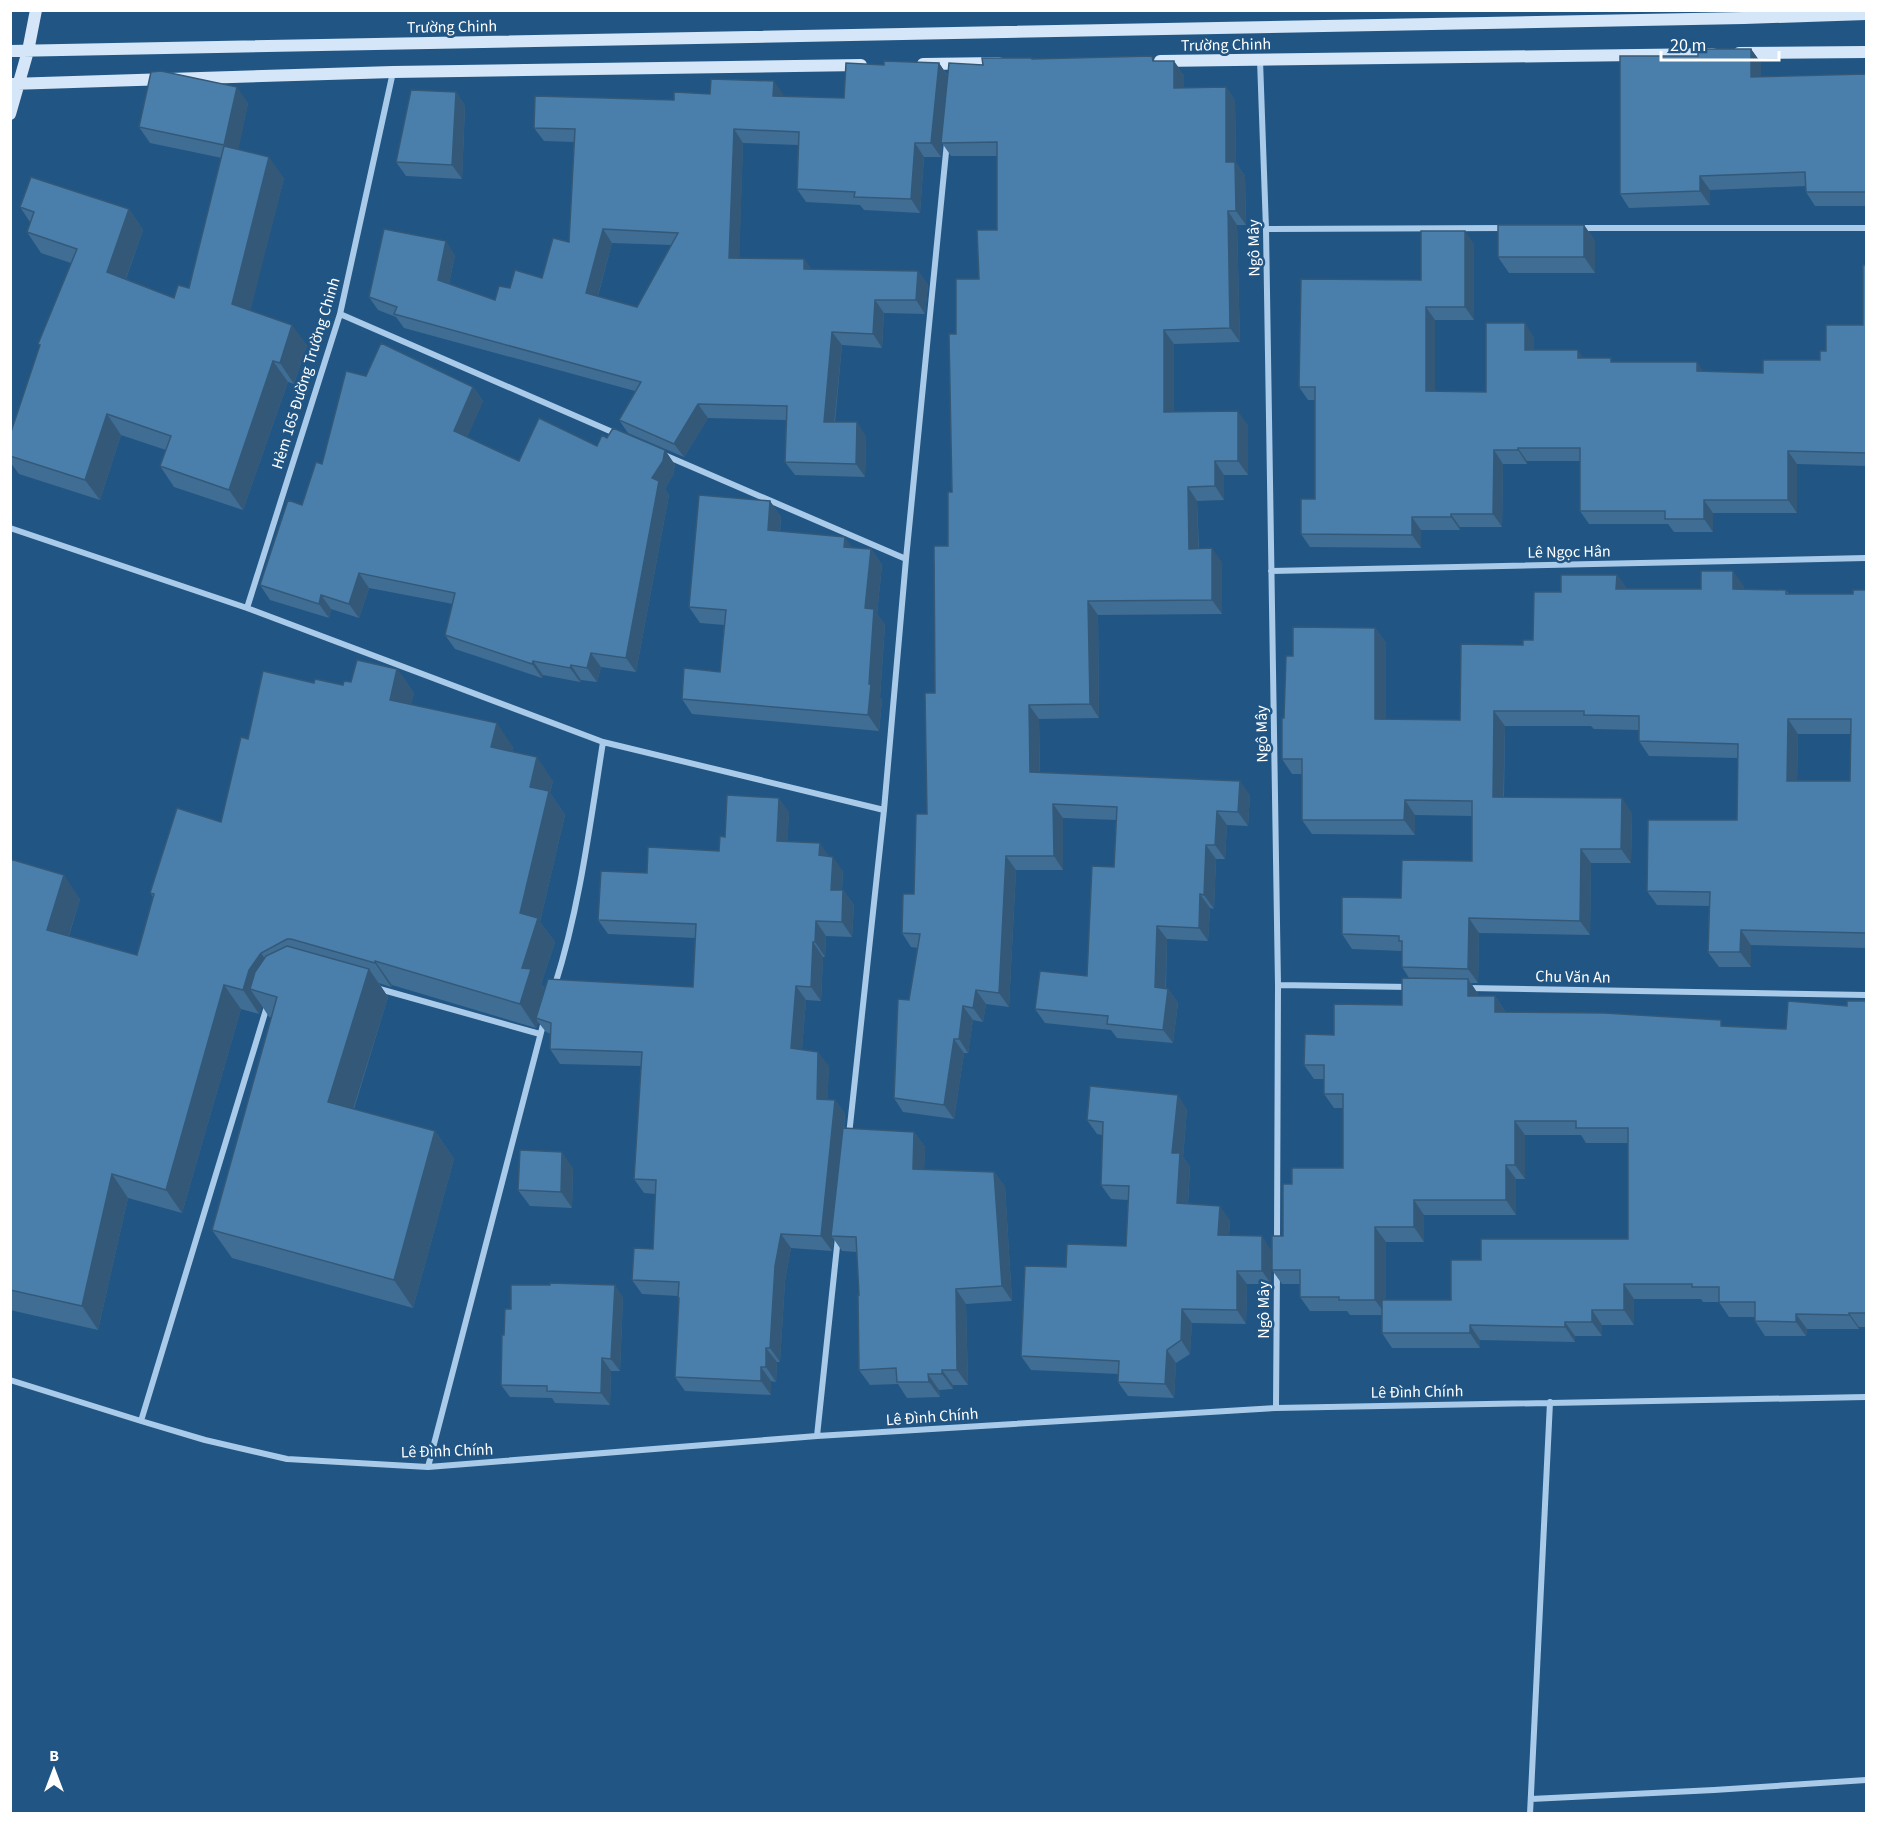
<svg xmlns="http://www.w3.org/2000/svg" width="1877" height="1824" font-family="'Source Sans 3',sans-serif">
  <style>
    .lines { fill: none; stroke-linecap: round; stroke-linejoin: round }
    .street { stroke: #a9cbe9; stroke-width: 6 }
    .secondary { stroke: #d4e6f7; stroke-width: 12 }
    .wall { fill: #406d94; fill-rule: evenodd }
    .shaded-wall { fill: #345978 }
    .building { fill: #4a7fac; stroke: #345978; stroke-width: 1.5; fill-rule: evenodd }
    .labels { text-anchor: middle; stroke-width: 5; stroke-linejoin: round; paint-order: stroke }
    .street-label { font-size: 16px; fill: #fff; stroke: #215584 }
  </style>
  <rect width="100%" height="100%" fill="#215584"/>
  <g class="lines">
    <path class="street" d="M1260 60 1266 229 1278 985 1277 1241
      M1579 228H1866
      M1266 229 1506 228
      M340 314 617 434
      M662 454 906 559
      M10 528 247 608 603 742 884 810
      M1271 571 1866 558
      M247 608 340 314 393 72
      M555 985C580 906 590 824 603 742
      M1278 985 1410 987
      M376 988 540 1034
      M1468 988 1866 995
      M849 1135 884 810 906 559 947 142
      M10 1380 141 1421 205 1440 287 1459 428 1467 817 1436 1276 1408 1866 1397
      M1276 1408 1277 1269
      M141 1421 268 1003
      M817 1436 838 1237
      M428 1467 544 1021
      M1531 1799 1714 1790 1866 1780
      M1530 1814 1550 1402"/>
    <path class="secondary" d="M10 51 1744 18 1866 14
      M1739 53 1866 52
      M1160 61 1713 54
      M923 64 999 63
      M10 84 393 72 861 65
      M10 114 28 51 36 10"/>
  </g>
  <path class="wall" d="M1751 49 1761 63V77L1866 74V206H1815L1806 192V186L1710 190V205L1629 208 1620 194 1698 56Z
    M1032 58 1033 59 1156 61 1184 75V88L1226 87 1235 101 1236 163 1245 176 1246 225H1237L1240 342 1174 344V412L1248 425V475H1224V500L1197 501 1199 549 1222 562V614L1098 615 1099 718 1039 719 1040 772 1250 795 1248 826 1227 825 1225 859H1216L1214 909 1210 908 1208 941 1167 939 1166 988 1168 989 1178 1003 1173 1043 1117 1038 1111 1030 1045 1023 1035 1009 1087 976 1114 867 1116 820 1063 818V870H1016L1009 1007 986 1004 983 1022 973 1020 968 1053H964L954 1119 903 1112 894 1098 918 948 911 947 902 933 914 894 927 814 935 693 952 492 956 334 979 279 997 230V156H951L942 143 941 157H924L920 213 864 210 860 205 806 202 797 189 798 145 743 143 739 258 804 259 811 269 918 271 928 285 925 314 884 313 882 348 842 345 835 422 866 436 865 477 795 475 785 462 786 420 708 418 684 457 628 433 619 420 635 391 404 328 396 317 378 310 369 297 455 255 449 284 495 300 510 288 542 278 569 242 574 142 544 141 534 128 674 100 710 94H783V96L844 98 884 65 939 63 948 76 983 65ZM612 243 671 245 637 307 598 296Z
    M456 92 465 106 462 179 406 176 396 162Z
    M248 103 238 150 284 178 250 310 307 345 294 384 288 382 243 510 174 487 160 466 166 450 121 435 100 500 19 474 10 462V435L40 346 38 344 71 263 41 253 27 232 30 222 20 207 129 209 143 230 126 279 174 298 189 288 222 158 150 143 139 127Z
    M1584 225 1595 241V273H1509L1498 257Z
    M1474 244V320H1435V391L1486 392 1534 337V350L1613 362 1704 372 1763 373 1820 360 1826 351 1863 325 1866 265V466L1797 464V513H1713V532H1674L1668 524H1589L1580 511V461H1527V464H1503L1502 527H1460V530H1421V548L1310 547 1301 534 1315 499V400H1308L1299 387 1421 280Z
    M366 376 473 387 483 401 467 437 519 461 597 446 607 438 665 450 675 465 673 475 665 489 669 495 636 672 601 667 597 682 581 680 580 682 543 675 542 678 455 649 445 635 453 604 369 588 359 618 331 609 329 618 270 600 260 585 302 505Z
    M770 501 781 517 780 531 852 548 871 549 882 565 877 614 885 625 880 697 882 700 879 731 692 714 682 699 720 672 724 625 700 623 689 607Z
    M1617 575 1627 589H1701L1744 586V590H1786L1789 594H1853L1866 590V948L1751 945V967H1719L1708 952 1709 906 1657 905 1647 891 1737 820 1738 758 1649 756 1639 741V730L1594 729 1591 726H1505L1504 797 1632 813 1631 863H1591L1590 935 1479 933 1478 983H1471L1478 994V996H1495L1505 1011V1012L1725 1026 1786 1029 1847 1006 1866 1001V1327H1859V1329H1807L1806 1336H1765L1755 1321V1317H1729L1719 1302H1703L1701 1299H1634V1325H1602V1336H1575V1342L1480 1340V1348H1392L1382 1333V1315H1350L1347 1311H1310L1300 1297V1284H1282L1272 1270 1283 1236 1292 1184 1343 1168V1108H1334L1324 1094V1079H1314L1304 1065 1334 1035 1402 1005 1409 978 1402 967V951L1352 949 1342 934 1401 898 1472 861V816L1415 815V835L1312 834 1302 820V774H1292L1282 759 1284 718 1293 656 1375 628 1386 643V719L1460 720 1523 645 1533 640 1561 592ZM1798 734H1851L1850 781H1797ZM1525 1135H1581L1586 1143H1628V1239L1481 1260 1451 1300H1386V1242H1424V1215H1516V1179H1525Z
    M397 669 414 693 411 704 513 747 512 751 553 781 550 793 565 815 540 922 555 942 541 984 545 989 693 987 695 938 608 934 598 920 647 873 719 851 725 837 789 812 787 842 829 856 843 871 842 890H843L854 905 852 937 826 936 825 957H823L821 1001 806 1000 802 1049 829 1066 827 1100H835L845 1114 844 1129 914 1132 925 1147 924 1169 994 1172 1005 1187 1012 1301 966 1304 968 1385H953V1389L939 1390 940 1397 907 1398 898 1384 870 1385 859 1370V1295L857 1252 842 1251 833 1238 832 1251 791 1248 785 1281 780 1362H777L776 1382 771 1381V1395L685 1391 675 1377 679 1300 678 1298V1296L642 1294 632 1280 653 1249 656 1194 644 1193 634 1179 641 1066 560 1064 550 1049 551 1034 546 1032 538 1022 536 1028 392 985 391 987 379 983 388 997 354 1109 435 1131 454 1159 413 1308 232 1258 212 1230 271 1017H269L262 1006 259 1014 241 1009 182 1213 128 1198 98 1330 10 1310V859L80 899 69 936 137 955 153 897 150 893 221 822 248 739 314 683 343 685Z
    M1187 1109 1183 1157 1190 1167 1188 1204 1230 1220 1229 1235 1262 1236 1271 1284H1247L1246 1324 1192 1323 1190 1354 1176 1363 1174 1398 1128 1396 1118 1382V1374L1031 1370 1021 1356 1066 1267 1126 1246 1128 1200 1111 1199 1101 1185 1102 1135 1097 1134 1087 1120Z
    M573 1168 572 1208 530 1206 518 1190Z
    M623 1297 620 1371H611L610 1405 555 1403 552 1398 510 1397 501 1385 504 1335 511 1309Z"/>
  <path class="shaded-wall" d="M1751 49 1761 63V91L1751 77Z
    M1174 61 1184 75V102L1174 88Z
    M939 63 948 77 941 157 931 143Z
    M774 81 783 94V109L773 96Z
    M237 87 248 103 236 161 224 145Z
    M1226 87 1235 101 1236 163 1245 176 1246 225 1236 211 1226 162Z
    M456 92 465 106 462 179 452 165Z
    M734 129 743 143 739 272 729 258Z
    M915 143 924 157 920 213 911 199Z
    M269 157 284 178 247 325 232 304Z
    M1700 176 1710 190V205L1700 191Z
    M129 209 143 230 121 292 107 272Z
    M1228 211 1237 225 1240 342 1230 328Z
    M1584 225 1595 241V273L1584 257Z
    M603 229 612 243 595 306 586 293Z
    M1465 231 1474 244V320L1465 307Z
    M446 241 455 255 447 293 438 280Z
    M804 259 814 273 804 269Z
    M918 271 928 285 925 314 916 300Z
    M875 300 884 313 882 348 873 334Z
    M1426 307 1435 320V404L1426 391Z
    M1525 323 1534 337V364L1525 350Z
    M292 325 307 345 294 384 280 363Z
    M1164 330 1174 344V426L1164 412Z
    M832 332 842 345 833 435 824 422Z
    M1578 350 1587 364 1578 358Z
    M273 361 288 382 243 510 229 490Z
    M1697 362 1706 375 1697 371Z
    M473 387 483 401 464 445 454 431Z
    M698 404 708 418 684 457 674 444Z
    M1238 411 1248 425V475L1238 461Z
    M107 414 121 435 100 500 85 480Z
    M857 422 866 436 865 477 856 464Z
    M1518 448 1527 461V464L1518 450Z
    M665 450 675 465 673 475 665 489 669 495 636 672 626 658 652 478Z
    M1494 450 1503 464 1502 527 1493 514Z
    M1788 451 1797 464V513L1788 500Z
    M1215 461 1224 475V500L1215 486Z
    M1188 487 1197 501 1199 563 1189 549Z
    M1704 500 1713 513V532L1704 519Z
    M770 501 781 517 778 545 768 530Z
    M1451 514 1460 527V530L1451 517Z
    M1412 517 1421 530V548L1412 535Z
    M845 537 855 552 844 547Z
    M1212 548 1222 562V614L1212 600Z
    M871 549 882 565 877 614 885 625 880 697 882 700 879 731 868 715 869 684 865 608Z
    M1733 571 1744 586 1743 604 1733 589Z
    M359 573 369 588 359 618 349 604Z
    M1617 575 1627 589H1616Z
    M321 595 331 609 329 618 319 604Z
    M1088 601 1098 615 1099 718 1090 704Z
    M1375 628 1386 643V734L1375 719Z
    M591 653 601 667 597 682 587 668Z
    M533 661 543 675 542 678 532 664Z
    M571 665 581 680 580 682 570 668Z
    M397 669 414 693 407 724 390 700Z
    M1029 705 1039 719 1040 786 1030 772Z
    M1494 711 1505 726 1503 811 1493 797Z
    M1788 719 1798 734 1797 795 1787 781Z
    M497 723 513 747 508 770 491 747Z
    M537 757 553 781 550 793 565 815 540 922 555 942 541 984 547 993 536 1018 538 1022 536 1028 520 1004 522 968 520 913 530 787Z
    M1240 781 1250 795 1248 826 1238 812Z
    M779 798 789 812 787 856 777 841Z
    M1622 798 1632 813 1631 863 1621 849Z
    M1405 800 1415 815V835L1404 820Z
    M1053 804 1063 818V870L1054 856Z
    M1217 811 1227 825 1225 859 1215 845Z
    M820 843 830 858 819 855Z
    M1206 845 1216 859 1214 909 1204 895Z
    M1581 849 1591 863 1590 935 1580 921Z
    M1006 856 1016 870 1009 1007 999 993Z
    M833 857 843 871 841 904 831 890Z
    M64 875 80 899 63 954 47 930Z
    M843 890 854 905 852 937 842 922Z
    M1200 894 1210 908 1208 941 1199 928Z
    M1469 918 1479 933 1478 983 1468 969Z
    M816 921 826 936 825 957 815 942Z
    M1157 926 1167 939 1165 1001 1155 987Z
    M1741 930 1751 945V967L1740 952Z
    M813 942 823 957 821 1001 811 987Z
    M261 953 278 977 266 994 265 993 250 989 262 1006 259 1014 243 990 249 970Z
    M375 961 392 985 391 987 375 963Z
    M369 969 388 997 347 1129 328 1102Z
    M1468 979 1478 994V1011L1468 996Z
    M224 985 241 1009 182 1213 166 1190Z
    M796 986 806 1000 801 1062 791 1048Z
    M1168 989 1178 1003 1173 1043 1163 1030Z
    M976 990 986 1004 983 1022 973 1008Z
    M1495 996 1505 1011V1026L1495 1012Z
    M963 1006 973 1020 968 1053 959 1039Z
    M954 1039 964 1053 954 1119 944 1105Z
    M818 1052 829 1066 827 1114 817 1099Z
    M1178 1095 1187 1109 1183 1157 1190 1167 1187 1217 1177 1203 1172 1153Z
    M835 1100 845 1114 833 1236H831L833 1238 832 1251 821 1236Z
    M1515 1121 1525 1135V1179L1515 1165Z
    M435 1131 454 1159 413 1308 394 1280Z
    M914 1132 925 1147 924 1185 913 1169Z
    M562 1152 573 1168 572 1208 561 1192Z
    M1506 1165 1516 1179V1215L1506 1200Z
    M994 1172 1005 1187 1012 1301 1002 1286Z
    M112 1174 128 1198 98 1330 82 1306Z
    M1414 1200 1424 1215V1242L1414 1227Z
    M1220 1206 1230 1220 1228 1249 1218 1235Z
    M1375 1227 1386 1242V1315L1375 1300Z
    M781 1234 791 1248 785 1281 780 1362 770 1348 775 1266Z
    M1262 1236 1271 1250V1284L1262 1271Z
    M1237 1271 1247 1284 1246 1324 1237 1310Z
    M1624 1284 1634 1299V1325L1624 1310Z
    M615 1285 623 1297 620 1371 611 1359Z
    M956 1289 966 1304 968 1385 957 1370Z
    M1182 1309 1192 1323 1190 1354 1181 1340Z
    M1592 1310 1602 1325V1336L1592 1322Z
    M1849 1313 1859 1327V1329L1849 1315Z
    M1796 1314 1807 1329 1806 1336 1796 1322Z
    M1565 1322 1575 1336V1342L1565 1327Z
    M1470 1325 1480 1340V1348L1470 1333Z
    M766 1348 777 1362 776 1382 766 1367Z
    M1167 1350 1176 1363 1174 1398 1165 1384Z
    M602 1358 611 1371 610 1405 601 1393Z
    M761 1367 771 1381V1395L761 1381Z
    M942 1370 953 1385V1389L942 1374Z
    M928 1374 939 1390 940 1397 929 1382Z"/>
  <path class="building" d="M1698 49H1751V77L1866 74V192H1806L1805 172 1700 176V191L1620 194V56H1698Z
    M1152 56 1153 61H1174V88L1226 87V162H1235L1236 211H1228L1230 328 1164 330V412L1238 411V461H1215V486L1188 487 1189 549 1212 548V600L1088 601 1090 704 1029 705 1030 772 1240 781 1238 812 1217 811 1215 845H1206L1204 895 1200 894 1199 928 1157 926 1155 987 1168 989 1163 1030 1107 1024 1108 1016 1035 1009 1040 971 1087 976 1092 866 1114 867 1117 807 1053 804 1054 856H1006L999 993 976 990 973 1008 963 1006 959 1039H954L944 1105 894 1098 898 999 909 1000 920 934 902 933 903 894H914L916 814H927L925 693H935L934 546H948V492H952L949 334H956V279H979L977 230H997V142L941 143 949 63 983 65 982 58H1032V59Z
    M884 61 939 63 931 143H915L911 199 854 197 855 192 797 189 799 132 734 129 729 258 804 259V269L918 271 916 300H875L873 334 832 332 824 422H857L856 464 785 462 787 406 698 404 674 444 619 420 641 382 394 314 397 307 369 297 384 229 446 241 438 280 495 300 499 286 510 288 515 270 542 278 553 238 569 242 575 129 534 128 535 96 674 100V92L710 94 711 79 774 81 773 96 844 98 846 63 884 65ZM603 229 678 233 637 307 586 293Z
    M161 71 237 87 224 145 139 127 151 72Z
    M411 90 456 92 452 165 396 162Z
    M224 146 269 157 232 304 292 325 280 363 273 361 229 490 160 466 171 436 107 414 85 480 10 456V435L40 345 38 344 77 249 27 232 34 212 20 207 31 177 129 209 107 272 174 298 178 285 189 288Z
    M1498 225H1584V257H1498Z
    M1421 231H1465V307H1426V391L1486 392V323H1525V350H1578V358H1611V362H1697V371L1763 373V360H1820V351H1826V325H1863V265H1866V453L1788 451V500H1704V519H1665V511H1580V448H1518V450H1494L1493 514H1451V517H1412V535L1301 534V499H1315V387H1299L1301 279 1421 280Z
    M381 343 473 387 454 431 519 461 539 418 597 446 602 435 607 438 613 428 665 450 663 461 652 478 659 481 626 658 591 653 587 668 571 665 570 668 533 661 532 664 445 635 455 593 359 573 349 604 321 595 319 604 260 585 288 500 302 505 316 462 322 464 346 371 366 376Z
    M699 495 770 501 768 530 845 537 844 547 871 549 865 608 874 609 869 684H871L868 715 682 699 684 668 720 672 726 610 689 607Z
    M1701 571H1733V589L1786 590V594H1853V590H1866V933L1741 930 1740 952H1708L1710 892 1647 891 1648 820H1737L1738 744 1639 741V716L1584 715V711H1494L1493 797 1622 798 1621 849H1581L1580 921 1469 918 1468 969 1402 967V941H1399V936L1342 934V897L1401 898 1402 860 1472 861V801L1405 800 1404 820H1302V759H1282V718H1284L1286 656H1293V627L1375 628V719L1460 720 1461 644 1523 645V640H1533L1534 592H1561V575H1617L1616 589H1701ZM1788 719H1851L1850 781H1787Z
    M357 660 397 669 390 700 497 723 491 747 537 757 530 787 549 791 520 913 538 918 522 968 531 969 520 1004 375 961V963L291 939H287L261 953 249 970 243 990 224 985 166 1190 112 1174 82 1306 10 1290V859L64 875 47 930 137 955 154 894 150 893 177 808 221 822 241 737 248 739 263 671 314 683 315 679 343 685 344 681 351 682Z
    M727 795 779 798 777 841 820 843 819 855 833 857 831 890H843L842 922 816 921 815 942H813L811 987 796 986 791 1048 818 1052 817 1099 835 1100 821 1236 781 1234 775 1266 770 1348H766V1367H761V1381L675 1377 679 1298H678L679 1282 632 1280 634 1248 653 1249 656 1180 634 1179 642 1052 550 1049 551 1023 536 1018 548 979 693 987 696 924 598 920 601 871 647 873 648 847 719 851 720 836 725 837Z
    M287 946 369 969 328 1102 435 1131 394 1280 212 1230 277 997 250 989 255 972 266 956Z
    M1402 978 1468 979V996H1495V1012L1604 1013 1721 1020V1026L1786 1029 1788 1001 1847 1006V1001H1866V1313H1849V1315L1796 1314V1322L1755 1321V1302H1719V1287H1692V1284H1624V1310H1592V1322H1565V1327L1470 1325V1333H1382V1300H1451V1260H1481V1239H1628V1128H1576V1121H1515V1165H1506V1200H1414V1227H1375V1300H1339V1297H1300V1270H1272V1236H1283V1184H1292V1168H1343V1094H1324V1065H1304L1305 1034 1334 1035V1004L1402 1005Z
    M1090 1086 1178 1095 1172 1153H1180L1177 1203 1220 1206 1218 1235 1262 1236V1271H1237V1310L1182 1309 1181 1340 1167 1350 1165 1384 1118 1382 1119 1361 1021 1356 1025 1266 1066 1267 1067 1244 1126 1246 1129 1186 1101 1185 1103 1122 1087 1120Z
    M843 1128 914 1132 913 1169 994 1172 1002 1286 956 1289 957 1370H942V1374H928L929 1382H897L896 1368 859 1370 858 1295H859L856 1237 831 1236Z
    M520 1150 562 1152 561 1192 518 1190Z
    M550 1283 615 1285 611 1359 602 1358 601 1393 547 1391V1386L501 1385 502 1335H504L505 1309H511V1285H550Z"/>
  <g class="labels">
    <g class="street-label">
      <text transform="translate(452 26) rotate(-1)" y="6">Trường Chinh</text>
      <text transform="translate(1226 44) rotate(-1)" y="6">Trường Chinh</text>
      <text transform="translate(1253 248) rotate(-91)" y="6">Ngô Mây</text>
      <text transform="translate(305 373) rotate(-73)" y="6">Hẻm 165 Đường Trường Chinh</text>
      <text transform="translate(1569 551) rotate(-1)" y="6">Lê Ngọc Hân</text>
      <text transform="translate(1261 734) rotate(-91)" y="6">Ngô Mây</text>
      <text transform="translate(1573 976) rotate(1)" y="6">Chu Văn An</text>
      <text transform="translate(1263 1310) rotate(-90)" y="6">Ngô Mây</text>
      <text transform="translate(1417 1391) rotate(-1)" y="6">Lê Đình Chính</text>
      <text transform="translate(932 1416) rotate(-4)" y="6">Lê Đình Chính</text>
      <text transform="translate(447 1450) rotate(-2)" y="6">Lê Đình Chính</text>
    </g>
  </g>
  <rect width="1877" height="1824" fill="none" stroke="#ffffff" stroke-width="24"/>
  <g transform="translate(54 1770)" stroke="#215584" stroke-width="4.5" paint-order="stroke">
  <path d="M0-4.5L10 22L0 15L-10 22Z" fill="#ffffff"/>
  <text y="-9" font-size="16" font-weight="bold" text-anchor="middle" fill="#ffffff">B</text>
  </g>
  <path d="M1661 51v9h118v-9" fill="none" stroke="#ffffff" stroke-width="3"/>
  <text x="1670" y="51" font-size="18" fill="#ffffff" stroke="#215584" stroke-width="4.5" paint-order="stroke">20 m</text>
</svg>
